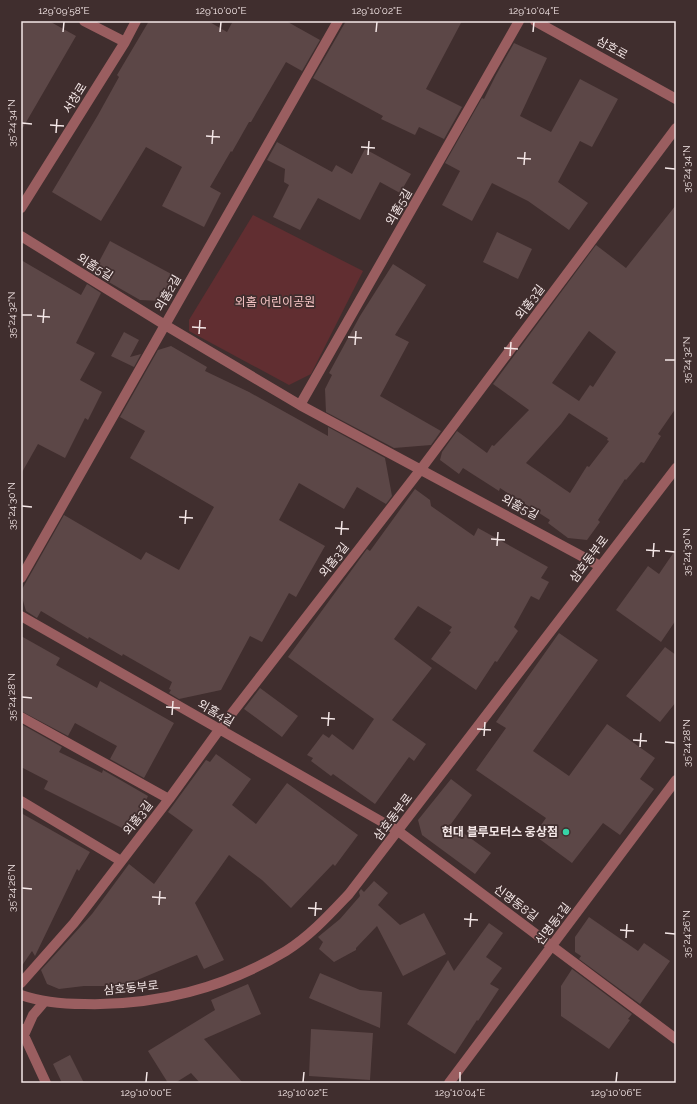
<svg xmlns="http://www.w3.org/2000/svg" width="697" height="1104" font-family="Raleway,'Noto Sans KR',sans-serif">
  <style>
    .green { fill: #612e31 }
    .building { fill: #5c4747; fill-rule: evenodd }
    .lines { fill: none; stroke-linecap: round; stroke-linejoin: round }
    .minor { stroke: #9a5e60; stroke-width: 10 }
    .ticks { fill: none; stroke: #f4e7e7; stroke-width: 1.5 }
    .poi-dot { fill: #36d4a7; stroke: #402e2e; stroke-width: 1.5 }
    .labels { text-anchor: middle; stroke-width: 3.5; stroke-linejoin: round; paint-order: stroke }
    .street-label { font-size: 12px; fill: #f4e7e7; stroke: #402e2e }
    .park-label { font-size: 12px; fill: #f5c3c3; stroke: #402e2e }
    .poi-label { font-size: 12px; font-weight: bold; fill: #f4e7e7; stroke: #402e2e; text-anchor: end }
    .neatline { fill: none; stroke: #f4e7e7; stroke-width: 1.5 }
    .ticks-label { font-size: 10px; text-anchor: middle; fill: #f4e7e7 }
  </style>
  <rect width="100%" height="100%" fill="#402e2e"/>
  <path class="green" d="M253 215 363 271 311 374 289 385 189 331V320Z"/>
  <path class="building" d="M21 21H49L76 36 21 131Z
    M149 21H208L227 32 233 21H286L320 40 302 71 286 62 251 122H249L232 152 231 151 210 187 221 193 204 227 162 206 182 167 146 147 101 221 52 192 98 115 119 77 117 75Z
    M346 21H462L426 89 462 107 444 139 419 127 415 135 381 119 383 116 313 78Z
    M514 43 547 58 520 116 551 132 580 79 618 99 592 147 580 141 558 182 588 203 569 230 528 201 492 183 472 221 442 205 460 171 445 163 482 98 484 99 496 75Z
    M277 142 332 172 336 165 352 174 365 149 411 174 400 193 380 182 360 220 318 198 300 230 273 217 289 185 284 182 285 169 267 160Z
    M676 205V408L658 434 661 436 644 463 641 462 626 480 625 479 598 520 600 522 587 540 568 538 548 523 550 520 500 488 499 491 463 468 459 474 440 460 442 452 457 431 487 453 492 445 494 446 529 410 493 384 596 245 626 268ZM589 331 616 352 593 387 590 385 579 401 552 383ZM569 413 608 438 607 440 609 441 589 467 587 466 570 493 526 463 561 424Z
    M497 232 532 249 518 279 483 262Z
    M110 241 175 276 161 301 140 300 93 273Z
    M21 260 81 295 87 284 101 293 76 343 95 353 80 380 102 392 88 420 85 418 65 458 38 444 21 474Z
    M393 264 426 285 395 335 409 342 380 396 441 431 431 445 394 448 326 412 325 389 332 375 329 373 360 316Z
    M124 332 139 340 130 357 141 354 134 367 111 356Z
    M171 346 207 367 205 371 249 392 328 436V427L385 458 392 496 386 504 357 487 344 509 299 483 279 520 325 546 296 597 289 593 262 642 250 636 221 690 179 699 169 693 171 690 169 689 172 682 123 654 122 656 89 637 88 639 41 611 37 618 26 611 21 594V591L64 515 141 560 146 552 179 570 214 507 130 458 145 431 120 417 158 350Z
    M415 489 430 500 431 506 474 536 478 528 548 567 541 578 549 582 539 600 531 596 514 627 518 631 497 662 495 661 476 690 431 659 451 632 449 631 452 627 418 606 394 639 432 668 392 720 426 744 414 761 409 757 375 804 333 774 331 776 311 761 313 758 307 755 323 734 329 738 332 734 353 750 374 719 288 657 367 549 370 551Z
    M676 549V620L661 642 616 610 648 566 659 574Z
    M559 633 598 660 533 751 569 776 607 724 655 758 640 779 654 789 620 835 603 823 572 863 534 835 546 818 476 770 506 728 496 722Z
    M21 636 60 658 56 665 97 688 100 681 174 723 144 778 110 759 117 746 75 723 68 736 21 711Z
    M665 647 676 655V702L660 722 626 696Z
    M260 688 298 716 282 737 244 709Z
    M21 724 62 747 59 752 102 773 103 770 148 796 130 832 44 789 48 781 21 767Z
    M216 754 251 779 232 805 256 824 287 783 358 835 335 866 333 864 291 908 262 880 229 855 195 903 224 960 204 969 197 955 123 986H84L59 989 47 984 41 970 92 914 129 864 154 884 193 830 168 812 206 760 210 762Z
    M451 779 472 795 451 824 491 853 475 874 422 835 418 820Z
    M21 813 90 852 79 871 77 869 35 956 32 951 21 967Z
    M374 881 388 893 378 905 400 925 424 913 446 954 403 976 377 926 356 948V950L334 962 319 949 323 942 318 937 340 919 360 896 359 892 361 889 364 892Z
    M589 917 638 951 644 943 670 961 640 1004 579 959 581 956 575 952V937Z
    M489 923 503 933 486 957 502 968 490 984 499 989 478 1021 477 1020 455 1054 407 1024 448 960 454 971Z
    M572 969 632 1014 628 1019 630 1020 609 1049 561 1016V986Z
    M320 973 360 990 382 992 380 1028 309 998Z
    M248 984 261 1014 204 1039 243 1083H200L191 1073 175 1083H168L148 1051 215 1010 211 1000Z
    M311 1029 373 1033 370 1080 309 1076Z
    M70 1055 84 1083H62L53 1064Z"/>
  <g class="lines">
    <path class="minor" d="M84 21 125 42
      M535 21 676 99
      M21 208 125 42 136 21
      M21 236 165 325 300 405 600 566
      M300 405 519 21
      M21 578 338 21
      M21 616 398 831 676 1039
      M21 717 169 799
      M21 801 121 861
      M21 983 74 923 169 799 219 730 421 469 676 128
      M21 995C41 1002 62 1004 84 1004 155 1006 225 988 286 951 310 936 330 914 349 894L676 468
      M21 1029 46 1083
      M24 1035 33 1015 45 1001
      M449 1083 676 780"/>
  </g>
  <path class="ticks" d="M63 32 64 22M220 32 221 22M376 32 377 22M533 32 534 22M22 123 32 124M50 125 64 126M56 133 57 119M206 136 220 137M212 144 213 130M361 147 375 148M368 155 369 141M517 158 531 159M524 165 525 152M665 168 675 169M22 315H32M37 316 50 317M43 323 44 309M192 327 206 328M199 334 200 320M348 337 362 338M355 345 356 331M504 348 518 349M510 356 511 342M665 360H675M22 506 32 507M179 517 193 518M185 524 186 510M335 528 349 529M341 535 342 521M491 539 505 540M497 546 498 532M646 550 660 551M665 551 675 552M653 557 654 543M22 697 32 698M166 707 180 708M172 715 173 701M321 718 335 719M328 726 329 712M477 729 491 730M484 736 485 722M633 740 647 741M665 742 675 743M640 747 641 733M22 888 32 889M152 897 166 898M159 905 160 891M308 908 322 909M315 916 316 902M464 919 478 920M470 927 471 913M620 930 634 931M665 933 675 934M626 938 627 924M146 1082 147 1072M303 1082 304 1072M460 1082V1072M616 1082 617 1072"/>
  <circle class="poi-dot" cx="566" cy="832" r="4"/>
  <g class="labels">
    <g class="street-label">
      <text transform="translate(612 48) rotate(29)" y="4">삼호로</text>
      <text transform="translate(75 98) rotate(-58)" y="4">서창로</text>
      <text transform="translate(399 207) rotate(-60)" y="4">외홈5길</text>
      <text transform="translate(95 267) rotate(32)" y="4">외홈5길</text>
      <text transform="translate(168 293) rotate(-60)" y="4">외홈2길</text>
      <text transform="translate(530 302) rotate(-53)" y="4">외홈3길</text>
      <text transform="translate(520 507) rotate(28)" y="4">외홈5길</text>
      <text transform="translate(589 559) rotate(-53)" y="4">삼호동부로</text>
      <text transform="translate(334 560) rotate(-52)" y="4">외홈3길</text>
      <text transform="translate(216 713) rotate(30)" y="4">외홈4길</text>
      <text transform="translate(393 817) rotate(-53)" y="4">삼호동부로</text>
      <text transform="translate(138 818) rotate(-52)" y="4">외홈3길</text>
      <text transform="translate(516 903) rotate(37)" y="4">신명동8길</text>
      <text transform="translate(553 924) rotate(-53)" y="4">신명동1길</text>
      <text transform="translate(131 988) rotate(-6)" y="4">삼호동부로</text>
    </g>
    <g class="park-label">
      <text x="275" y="306">외홈 어린이공원</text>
    </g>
    <g class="poi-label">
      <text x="558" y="836">현대 블루모터스 웅상점</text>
    </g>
  </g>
  <rect width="697" height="1104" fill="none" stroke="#402e2e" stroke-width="44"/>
  <rect x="22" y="22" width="653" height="1060" class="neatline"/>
  <g class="ticks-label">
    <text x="64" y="14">129°09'58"E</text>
    <text x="221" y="14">129°10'00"E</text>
    <text x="377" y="14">129°10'02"E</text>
    <text x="534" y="14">129°10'04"E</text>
    <text transform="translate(11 123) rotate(-90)" y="4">35°24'34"N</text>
    <text transform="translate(686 169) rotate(-90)" y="4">35°24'34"N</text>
    <text transform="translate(11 315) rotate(-90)" y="4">35°24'32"N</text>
    <text transform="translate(686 360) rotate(-90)" y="4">35°24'32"N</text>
    <text transform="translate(11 506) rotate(-90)" y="4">35°24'30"N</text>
    <text transform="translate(686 552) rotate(-90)" y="4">35°24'30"N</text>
    <text transform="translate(11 697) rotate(-90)" y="4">35°24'28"N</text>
    <text transform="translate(686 743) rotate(-90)" y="4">35°24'28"N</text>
    <text transform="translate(11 888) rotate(-90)" y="4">35°24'26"N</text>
    <text transform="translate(686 934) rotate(-90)" y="4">35°24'26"N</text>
    <text x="146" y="1096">129°10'00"E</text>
    <text x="303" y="1096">129°10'02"E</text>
    <text x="460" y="1096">129°10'04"E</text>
    <text x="616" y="1096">129°10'06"E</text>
  </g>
</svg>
